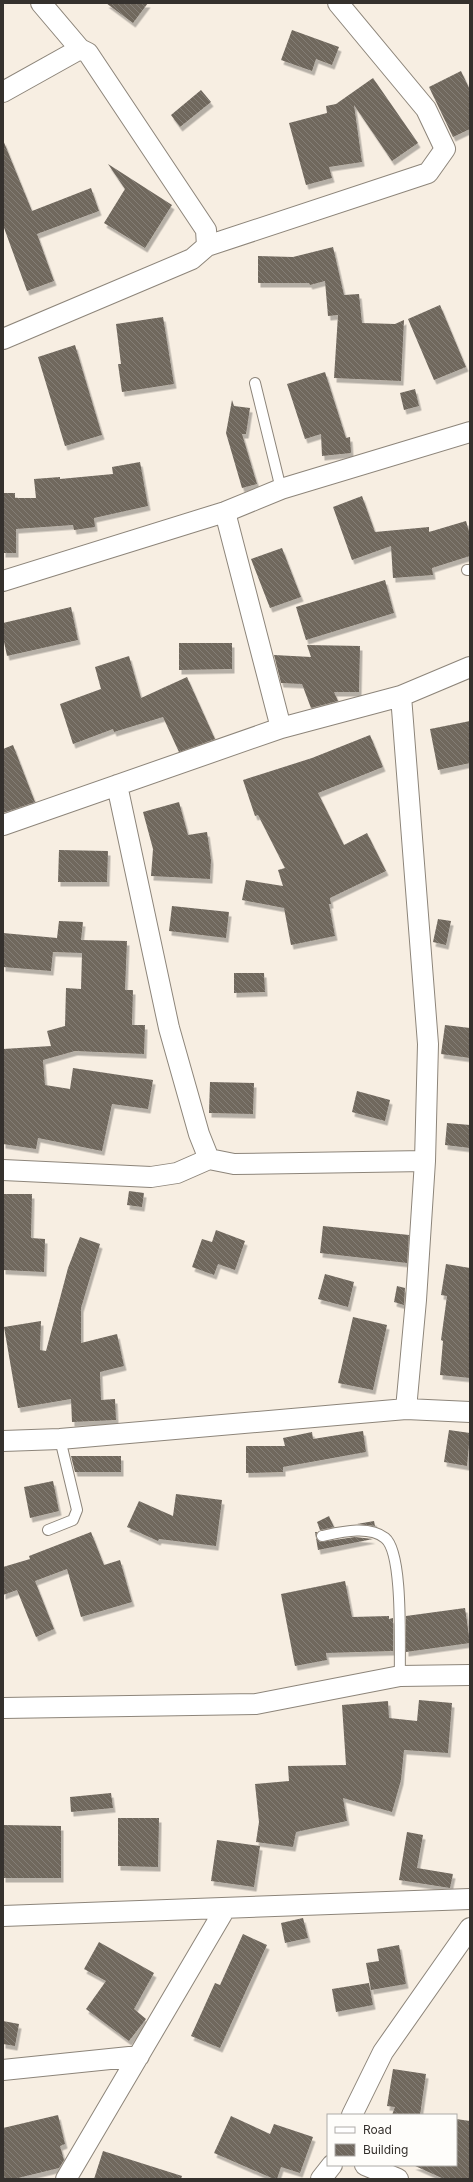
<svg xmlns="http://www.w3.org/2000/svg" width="473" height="2182" font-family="Inter,sans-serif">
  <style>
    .building { fill: url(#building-back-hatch); filter: url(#shadow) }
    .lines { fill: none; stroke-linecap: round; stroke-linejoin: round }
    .service-casing { stroke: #8d857a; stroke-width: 12 }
    .minor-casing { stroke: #8d857a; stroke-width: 22 }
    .service { stroke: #fff; stroke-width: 10 }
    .minor { stroke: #fff; stroke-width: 20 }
  </style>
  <defs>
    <pattern id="building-back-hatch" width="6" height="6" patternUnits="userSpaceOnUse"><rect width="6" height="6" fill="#6f675d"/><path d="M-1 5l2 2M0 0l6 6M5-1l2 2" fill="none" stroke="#847e76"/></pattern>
    <filter id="shadow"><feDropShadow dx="2.5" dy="4.5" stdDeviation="0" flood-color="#0004"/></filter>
  </defs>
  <rect width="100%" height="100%" fill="#f7eee2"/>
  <path class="building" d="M106 3H148L133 23Z
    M292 30 339 47 332 65 316 59 312 71 281 60Z
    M461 71 470 90V129L453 137 429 87Z
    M373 78 418 143 392 161 354 105 362 162 329 167 332 178 306 185 289 123 327 113 326 106 336 104Z
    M201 90 211 102 180 127 171 115Z
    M3 140 32 211 91 188 99 211 37 234 54 281 27 291 3 225Z
    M108 164 172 205 145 248 104 223 125 189Z
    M333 247 344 295 359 294 362 323 395 324 404 320 401 381 334 378 338 315 328 316 325 281 310 285 309 283H258V256L293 257Z
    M440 305 466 367 434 380 408 319Z
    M163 317 174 384 122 392 118 364H121L116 324Z
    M75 345 102 435 65 446 38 357Z
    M325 372 346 438 350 437 351 453 322 456 321 434 305 439 287 384Z
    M415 389 419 406 404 410 400 393Z
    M232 400 234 406 250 408 246 434H242L257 484 242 488 226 433Z
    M140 462 148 506 94 518 95 527 74 530 73 525 16 529V553H3V493H15V498H36L34 479 60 477V479L113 474 112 467Z
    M362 496 375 532 429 527V532L466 521 470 535V556L432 568 433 575 393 578 391 546 352 560 333 507Z
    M282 548 301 597 270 608 251 559Z
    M385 580 394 613 306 640 296 607Z
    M71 607 78 640 7 656 3 637V623Z
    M179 643H232V669L179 670Z
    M307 645 360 646 359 692H334L338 701 311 708 302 684 281 683 274 655 311 657Z
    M129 656 141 698 187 677 215 739 179 752 163 717 114 732 113 729 73 744 60 704 101 689 95 667Z
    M470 721V763L438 770 430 729Z
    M370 735 383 767 318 793 344 845 367 833 386 871 330 898 331 904H329L335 936 291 945 284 908 242 900 246 880 283 886 278 870 285 868 258 815 255 816 243 780 312 758Z
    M13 745 35 802 3 813V749Z
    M179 802 188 835 207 832 211 860 210 879 151 876 153 849 143 812Z
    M59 850 108 851 107 882H58Z
    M172 906 229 912 226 938 169 931Z
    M438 919 451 921 446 945 433 942Z
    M59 921 83 922 81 940 127 941 125 990H133L132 1025H145L144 1054 75 1051 43 1060 45 1085 70 1089 73 1068 153 1080 148 1109 112 1104 102 1151 38 1138 36 1149 3 1144V1049L51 1046 47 1031 65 1026 66 988 81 989 82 953 53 952 51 971 3 967V933L57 938Z
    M234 973H264L265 992 234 993Z
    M445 1025 470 1028V1058L441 1054Z
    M210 1082 254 1083 253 1114 209 1113Z
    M357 1091 390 1100 385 1121 352 1112Z
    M447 1123 470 1125V1148L445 1145Z
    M129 1191 144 1193 142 1207 127 1205Z
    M3 1194H32L31 1238 45 1239 44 1272 3 1270Z
    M323 1226 409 1235 407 1263 320 1253Z
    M216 1230 245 1241 235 1270 218 1264 214 1275 192 1267 202 1239 212 1242Z
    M80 1237 100 1244 81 1308V1343L117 1334 124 1366 100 1372 101 1400 115 1399 116 1420 72 1422 71 1399 18 1408 4 1327 41 1321 40 1350 46 1351 68 1268Z
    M446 1264 470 1268V1378L440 1375 443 1341 441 1340 447 1296 441 1295Z
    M325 1274 354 1282 348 1307 318 1299Z
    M397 1286 405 1288 404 1305 394 1302Z
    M353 1317 387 1325 373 1390 338 1383Z
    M449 1430 470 1433 467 1466 444 1462Z
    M363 1431 366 1452 283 1467V1472L246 1473V1446H285L283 1438 312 1432 313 1439Z
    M71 1456H121V1472H75Z
    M53 1481 59 1511 30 1518 24 1487Z
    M176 1494 222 1500 216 1546 159 1539 158 1541 127 1527 139 1501 173 1516Z
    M329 1516 334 1527 320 1530 317 1522Z
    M374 1521 375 1526 357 1524Z
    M91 1532 104 1565 120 1560 132 1602 81 1617 67 1569 35 1581 54 1629 36 1637 17 1590 3 1595V1567L30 1559 29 1556Z
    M315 1532H317L316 1538 320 1542 355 1537 373 1539 318 1550Z
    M345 1581 352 1617 389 1616V1619L393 1618V1651L326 1653 327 1660 295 1666 281 1594Z
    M465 1608 470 1643 406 1652V1616Z
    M419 1700 452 1703 448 1753 404 1750 401 1780 392 1812 343 1798 347 1821 296 1832 293 1847 256 1842 259 1822 255 1784 289 1781 288 1766 346 1765 342 1705 388 1701 389 1718 417 1721Z
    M111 1793 113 1808 71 1812 70 1797Z
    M118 1818H159L158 1867 118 1866Z
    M3 1825 61 1826V1878H3Z
    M407 1832 423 1835 417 1868 453 1874 450 1888 399 1880Z
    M217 1840 260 1846 254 1887 211 1881Z
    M303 1918 308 1938 285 1943 281 1923Z
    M243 1934 267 1945 220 2048 191 2036 215 1983 220 1985Z
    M99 1942 154 1973 134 2009 146 2019 129 2041 86 2009 106 1981 84 1969Z
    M399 1945 406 1984 371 1990 366 1963 379 1961 377 1949Z
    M369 1983 373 2005 336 2012 332 1989Z
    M3 2021 19 2024 15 2046 3 2044Z
    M393 2069 426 2074 420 2115H392L395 2107 387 2106Z
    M58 2115 65 2144 60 2146 64 2160 59 2168 14 2179H3V2128Z
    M231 2116 270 2134 274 2124 313 2137 300 2173 281 2167 277 2179H274L214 2153Z
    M456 2119 470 2121V2179H444L413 2165H456Z
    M103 2151 182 2176 181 2179H94Z"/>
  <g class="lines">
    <defs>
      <path id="service" d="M255 383 281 489
        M467 570H470
        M48 1530 73 1520 77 1510 60 1439
        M322 1536C341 1532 369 1525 385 1538 404 1553 399 1650 400 1676"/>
      <path id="minor" d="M41 3 80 49 88 53 206 230 207 246
        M3 92 80 49
        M3 339 192 259 207 246 428 173 445 149 426 109 338 3
        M225 512 281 728
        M3 581 225 512 281 489 470 432
        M401 696 428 1044 425 1161 416 1300 406 1409
        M117 785 169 1028 199 1134 209 1159 234 1164 425 1161
        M3 825 281 728 401 696 470 667
        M3 1170 151 1177 177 1173 209 1159
        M3 1441 60 1439 406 1409 470 1412
        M3 1708 256 1704 400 1676 470 1675
        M3 1916 470 1899
        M3 2070 139 2056
        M352 2115 383 2052 470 1928
        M365 2165 398 2179
        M66 2179 225 1909
        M321 2179 332 2165"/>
    </defs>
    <use href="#service" class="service-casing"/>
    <use href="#minor" class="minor-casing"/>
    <use href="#service" class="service"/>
    <use href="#minor" class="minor"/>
  </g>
  <rect width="473" height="2182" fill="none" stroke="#35312d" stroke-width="8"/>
  <rect x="327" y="2114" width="130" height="52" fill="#fefdfa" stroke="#aeaba8"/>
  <rect x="335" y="2127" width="20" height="6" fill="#ffffff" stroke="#aeaba8"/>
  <text x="363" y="2134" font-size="12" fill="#35312d">Road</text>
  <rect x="335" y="2144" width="20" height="12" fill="url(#building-back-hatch)" stroke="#aeaba8"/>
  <text x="363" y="2154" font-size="12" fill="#35312d">Building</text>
</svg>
